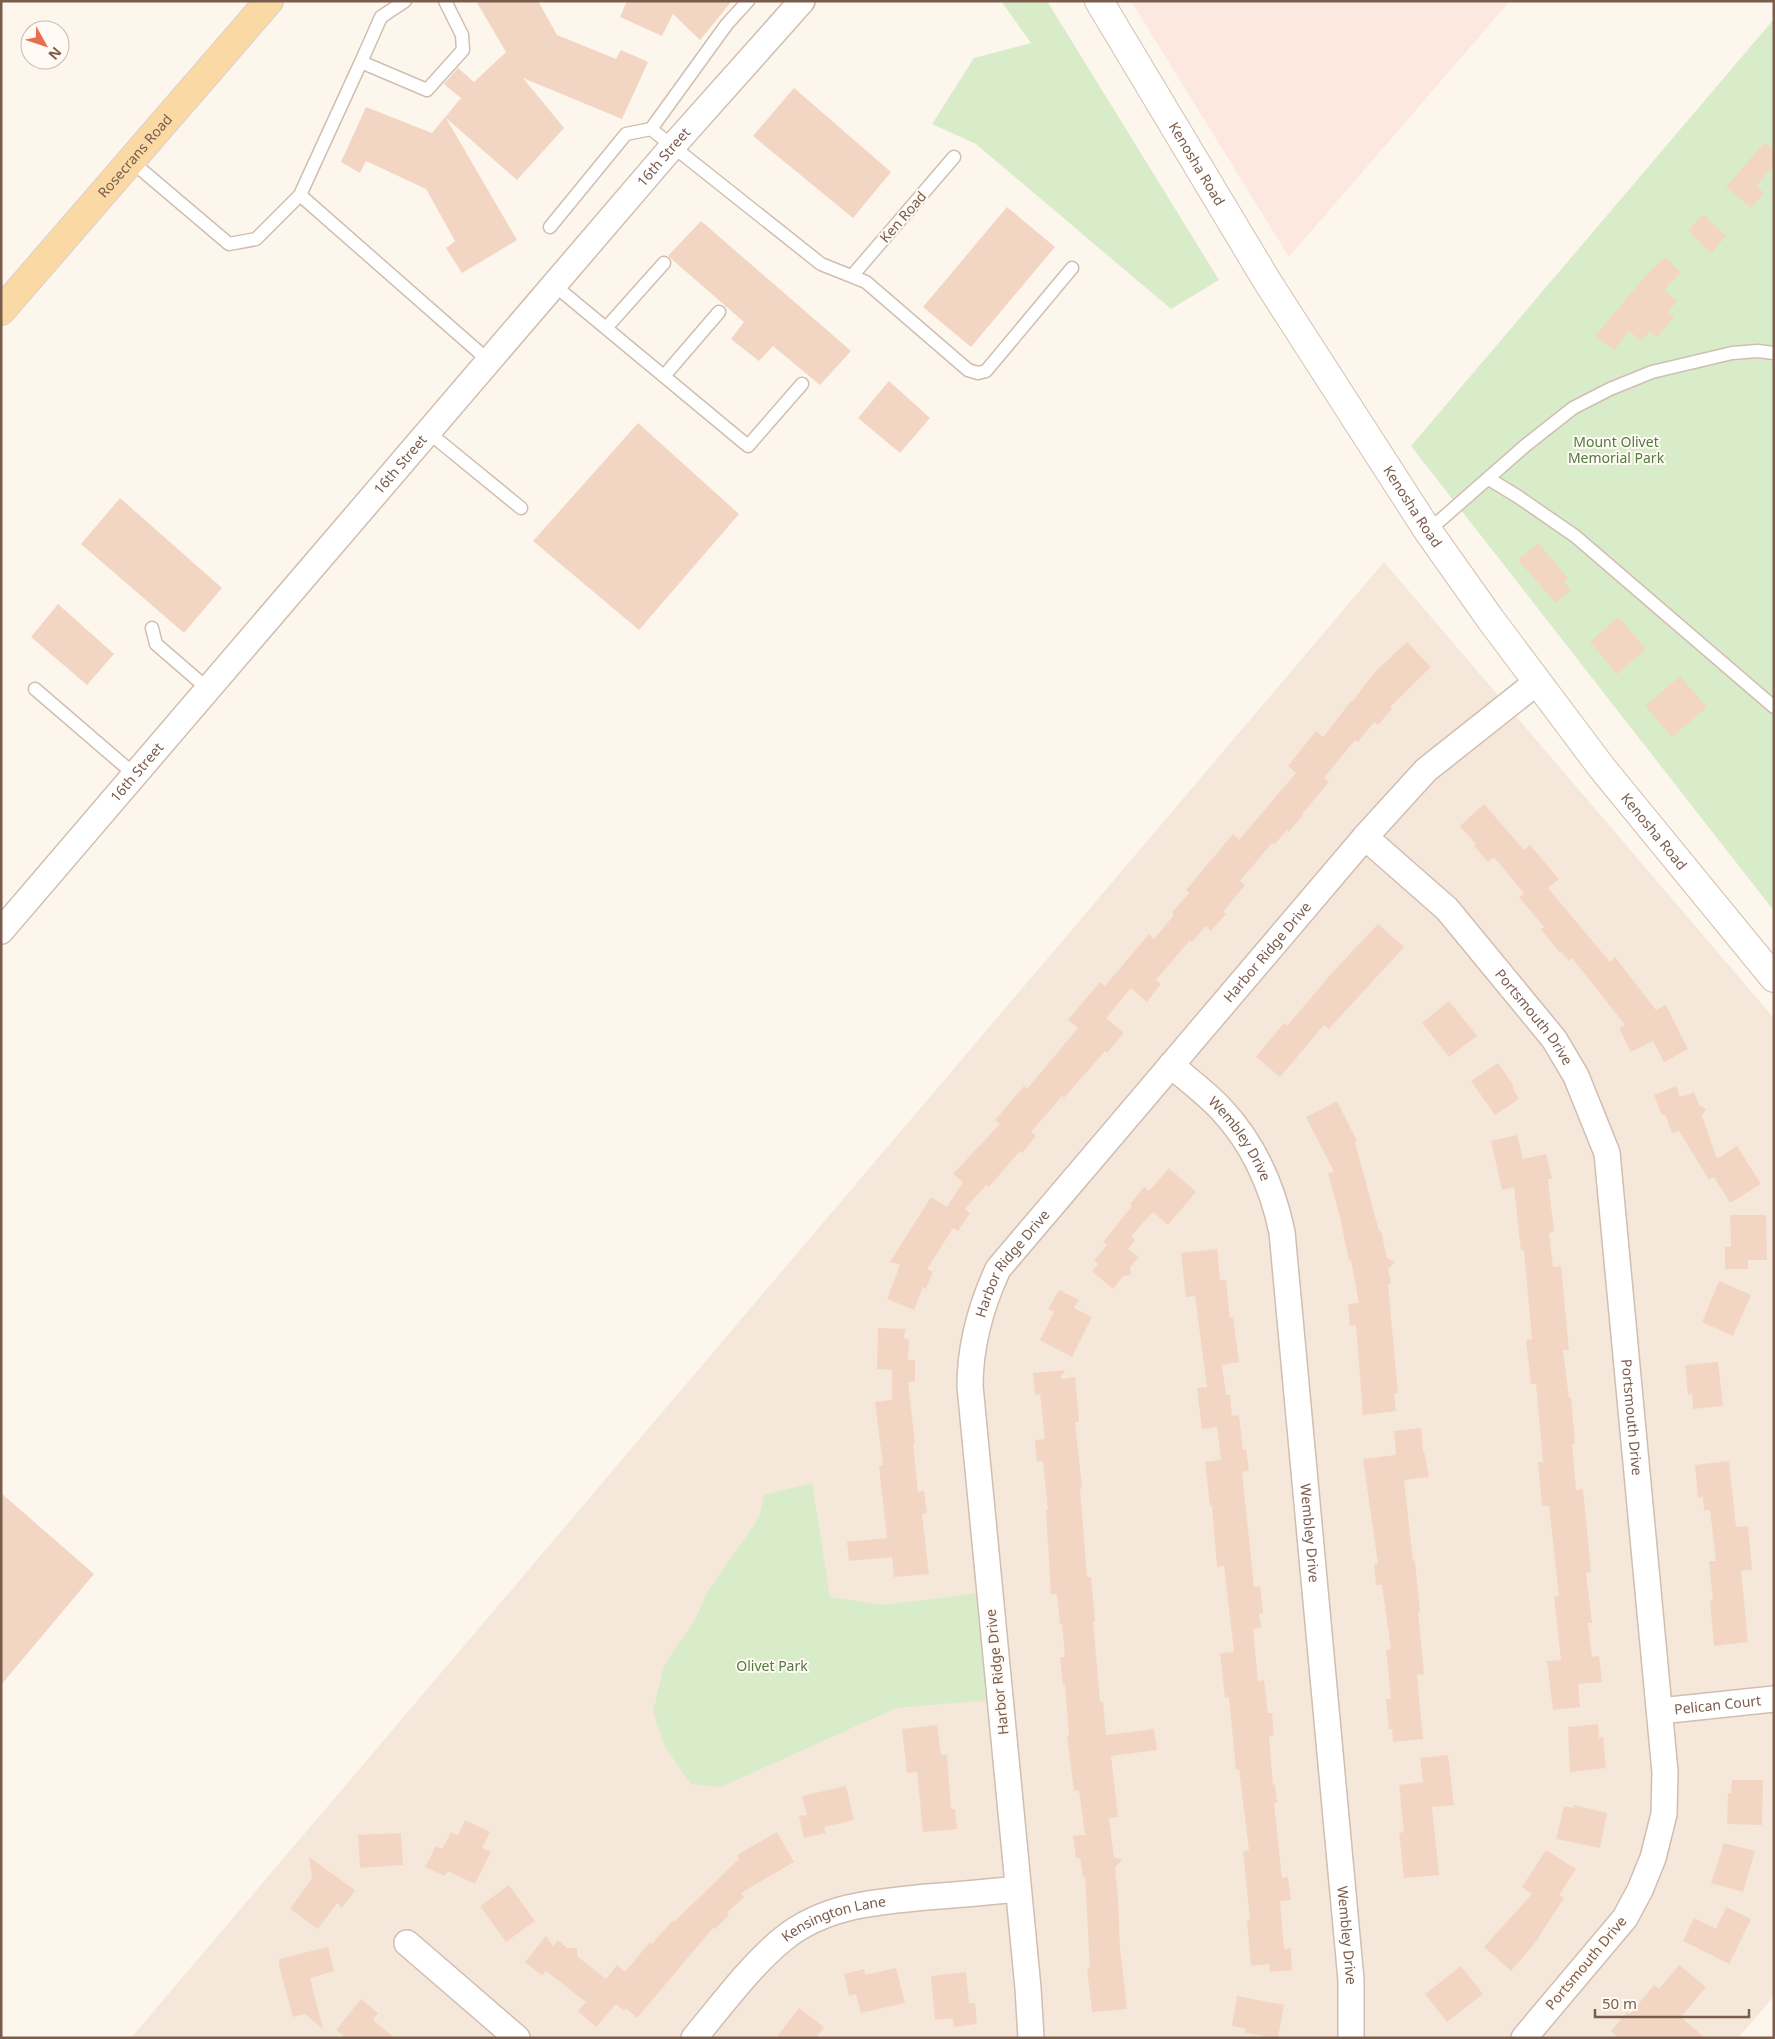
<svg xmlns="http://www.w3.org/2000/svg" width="1775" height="2039" font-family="'Noto Sans',sans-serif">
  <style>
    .residential { fill: #f5e8da }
    .commercial { fill: #fde8e0 }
    .green { fill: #d8ecc9 }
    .building { fill: #f3d5c3 }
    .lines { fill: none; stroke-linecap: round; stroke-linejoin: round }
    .lane-casing { stroke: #d1beb0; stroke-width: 15 }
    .street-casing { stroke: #d1beb0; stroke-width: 28 }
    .secondary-casing { stroke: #d6c0b0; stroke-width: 30 }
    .primary-casing { stroke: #dad1cd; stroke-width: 30 }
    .lane { stroke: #fff; stroke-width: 12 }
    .street { stroke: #fff; stroke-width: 25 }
    .secondary { stroke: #fff; stroke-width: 28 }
    .primary { stroke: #fbd9a5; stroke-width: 28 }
    .labels { text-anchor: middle; stroke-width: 4; stroke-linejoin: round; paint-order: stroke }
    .street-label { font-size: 14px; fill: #7a5c4d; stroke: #fffaf3 }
    .park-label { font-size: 14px; fill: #537a41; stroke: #fffaf3 }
  </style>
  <rect width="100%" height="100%" fill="#fdf6ec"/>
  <path class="residential" d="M1384 562 1774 1018V1996L1738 2038H131Z"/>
  <path class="commercial" d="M1131 1H1510L1289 257Z"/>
  <path class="green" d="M1001 1H1047L1219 280 1171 309 976 144 932 124 974 58 1031 43Z
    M1774 19V911L1411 446Z
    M812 1483 830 1597 885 1605 978 1593 990 1700 896 1708 721 1787 691 1784 665 1747 653 1712 664 1665 695 1620 707 1592 759 1518 764 1495Z"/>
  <path class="building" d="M476 1H538L557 35 616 59 621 50 648 62 622 119 523 78 564 128 517 180 446 118 517 240 462 273 446 248 455 241 426 189 366 161 360 173 341 162 366 107 432 133 461 98 444 84 458 68 474 82 506 52Z
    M627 1H732L700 40 673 14 662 36 620 17Z
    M794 88 891 172 853 218 753 136Z
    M1765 142 1774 150V166L1756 186 1764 193 1751 208 1726 187Z
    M1007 207 1055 247 971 347 923 307Z
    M1703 214 1726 236 1711 253 1688 231Z
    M701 221 851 351 820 385 773 346 759 361 731 339 744 322 668 256Z
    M1665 257 1681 272 1664 290 1677 301 1668 312 1674 317 1657 337 1650 331 1641 341 1629 331 1614 350 1595 336 1646 275Z
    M889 381 930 418 900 453 858 418Z
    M638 423 739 514 639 630 533 541Z
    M120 498 222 588 184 633 81 544Z
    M1538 543 1568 578 1564 582 1571 590 1556 603 1518 560Z
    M58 604 114 654 87 685 31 637Z
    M1618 617 1646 649 1617 674 1590 642Z
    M1407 642 1431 667 1390 707 1392 709 1378 725 1374 722 1358 742 1355 740 1324 778 1329 782 1302 814 1303 815 1289 832 1287 830 1274 845 1272 843 1240 881 1245 885 1223 912 1226 914 1211 931 1206 926 1192 942 1190 940 1156 980 1161 984 1147 1002 1131 988 1106 1018 1124 1033 1107 1053 1105 1051 1064 1098 1062 1096 1031 1132 1036 1136 1022 1153 1020 1151 989 1187 986 1185 965 1209 970 1213 958 1231 953 1228 927 1269 933 1272 926 1289 923 1287 914 1310 887 1299 900 1265 890 1262 931 1197 947 1207 963 1182 953 1174 1000 1124 995 1120 1024 1086 1027 1089 1078 1028 1068 1020 1100 982 1105 986 1149 934 1154 939 1173 916V911L1189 893 1186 890 1233 834 1239 840 1296 773 1288 766 1316 731 1323 737 1352 700 1353 701 1374 673Z
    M1680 676 1707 707 1672 737 1645 706Z
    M1484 804 1524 850 1530 845 1559 879 1548 888 1610 962 1615 957 1656 1010 1666 1005 1688 1049 1664 1062 1653 1041 1631 1052 1619 1028 1625 1025 1572 958 1569 961 1561 952 1560 953 1541 929 1544 927 1519 897 1524 893 1494 857 1488 862 1474 846 1476 844 1460 826Z
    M1378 924 1404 947 1329 1029 1324 1025 1280 1077 1256 1057 1284 1023 1287 1026 1332 973Z
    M1449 1001 1477 1036 1449 1057 1422 1023Z
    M1498 1063 1514 1086 1512 1087 1519 1099 1495 1115 1471 1081Z
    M1676 1086 1680 1097 1694 1092 1699 1105 1706 1109 1702 1116 1717 1159 1737 1146 1761 1184 1730 1203 1714 1177 1709 1180 1679 1131 1672 1133 1665 1114 1662 1115 1654 1095Z
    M1337 1101 1357 1141 1355 1142 1379 1231H1381L1387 1258 1395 1262 1388 1269 1391 1284 1388 1285 1398 1393 1394 1394 1396 1411 1363 1415 1356 1325 1350 1326 1348 1304 1359 1303 1351 1260 1349 1261 1340 1217 1328 1173 1334 1172 1306 1117Z
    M1517 1135 1523 1159 1546 1154 1552 1179H1548L1554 1232 1549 1233 1553 1267 1561 1266 1569 1350H1563L1569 1398H1571L1575 1443 1572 1444 1576 1490 1583 1489 1591 1572 1586 1573 1592 1623H1588L1592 1657 1599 1656 1602 1682 1578 1684 1580 1707 1553 1710 1547 1661 1561 1660 1554 1596H1559L1549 1506H1542L1538 1462H1543L1536 1384H1531L1526 1340 1532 1339 1524 1250 1521 1251 1514 1187 1502 1190 1491 1141Z
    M1169 1168 1196 1192 1168 1225 1153 1212 1131 1236 1135 1240 1128 1249 1139 1257 1130 1267 1131 1275 1123 1276 1113 1289 1092 1271 1098 1264 1094 1261 1107 1245 1103 1242 1132 1206 1130 1204 1144 1187 1149 1191Z
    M1730 1215H1766L1767 1260H1748V1269H1725V1247H1731Z
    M1217 1249 1220 1280H1226L1230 1318 1233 1317 1239 1362 1222 1365 1226 1395H1230L1232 1416 1239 1415 1243 1450 1246 1449 1249 1471 1242 1472 1254 1587 1260 1586 1263 1613 1259 1614 1261 1628 1253 1629 1258 1681 1264 1680 1268 1713H1272L1274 1735 1269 1736 1273 1785H1275L1277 1803H1274L1282 1878 1288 1877 1291 1900 1280 1901 1284 1949 1291 1948 1292 1970 1270 1972 1269 1964 1251 1966 1247 1921 1250 1920 1243 1851 1249 1850 1239 1769 1236 1770 1229 1697 1225 1698 1220 1653 1234 1652 1224 1566 1217 1567 1212 1506H1210L1205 1462 1221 1460 1217 1427 1202 1429 1197 1388 1207 1387 1195 1296 1186 1297 1181 1253Z
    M1719 1281 1751 1295 1733 1336 1702 1322Z
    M1059 1290 1079 1300 1074 1308 1092 1317 1072 1357 1040 1340 1054 1312 1048 1309Z
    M878 1328 906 1329 903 1338 909 1340 908 1360H915V1382H908L915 1444H913L918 1492 924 1491 927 1513 922 1514 929 1574 894 1577 892 1557 849 1561 847 1542 887 1538 879 1466 883 1465 875 1402 892 1400V1370L877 1369Z
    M1718 1362 1723 1406 1693 1409 1692 1394 1688 1395 1685 1365Z
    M1065 1370 1060 1379 1075 1377 1079 1422H1075L1082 1488H1080L1087 1577H1091L1095 1621H1093L1100 1702H1103L1106 1735 1154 1729 1157 1750 1111 1756 1118 1817 1109 1818 1114 1857 1122 1860 1115 1868 1118 1898 1120 1948 1127 2009 1092 2012 1087 1969 1090 1968 1085 1877H1083L1080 1858H1076L1073 1836 1085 1835 1079 1790 1074 1791 1067 1736H1069L1065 1685H1063L1060 1657H1065L1062 1624H1060L1057 1594H1051L1046 1510H1048L1043 1461 1037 1462 1035 1440 1045 1439 1040 1394 1035 1395 1033 1373Z
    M1421 1428 1423 1451 1425 1455 1429 1477 1404 1480 1413 1561 1415 1560 1420 1612H1418L1424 1674 1417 1675 1423 1739 1393 1742 1392 1729H1389L1386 1699H1391L1386 1650 1391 1649 1382 1585H1376L1374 1564H1378L1363 1459 1396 1455 1394 1431Z
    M1729 1461 1736 1527 1748 1526 1752 1570 1741 1571 1748 1642 1714 1646 1710 1601 1713 1600 1709 1561H1716L1710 1510 1704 1511 1703 1497 1698 1498 1695 1465Z
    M1 1493 94 1574 1 1685Z
    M1598 1724 1599 1738 1603 1737 1606 1768 1570 1772 1568 1727Z
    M937 1725 941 1755H947L951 1809H955L957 1829 923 1832 917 1772 907 1773 902 1729Z
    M1448 1755 1454 1805 1432 1807 1439 1875 1404 1878 1399 1833 1404 1832 1399 1785 1423 1782 1420 1758Z
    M1732 1780H1763L1762 1825 1727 1824 1728 1793H1731Z
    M846 1786 854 1820 824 1827 826 1833 804 1838 799 1816 807 1815 802 1796Z
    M1574 1805 1607 1813 1600 1848 1556 1839 1564 1806 1574 1808Z
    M465 1820 490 1832 482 1848 491 1852 475 1884 448 1871 445 1876 425 1867 436 1846 442 1849 451 1832 458 1836Z
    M777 1832 794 1862 741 1893 744 1897 727 1913 729 1915 715 1929 713 1928 637 2018 626 2008 624 2011 616 2004 596 2027 578 2011 586 2002 546 1971 542 1976 525 1962 546 1936 553 1946 558 1940 567 1948H577V1956L606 1979 617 1965 625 1972 650 1942 652 1944 672 1921 674 1922 739 1859 737 1855Z
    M401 1833 403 1865 360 1868 358 1835Z
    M1724 1843 1755 1851 1743 1892 1711 1883Z
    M1546 1850 1576 1869 1559 1895 1564 1898 1535 1943 1511 1971 1484 1947 1532 1894 1522 1887Z
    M309 1857 355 1890 342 1908 337 1903 318 1929 290 1909 312 1878Z
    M509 1885 535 1921 506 1942 480 1906Z
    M1726 1907 1751 1919 1729 1964 1683 1941 1694 1918 1716 1929Z
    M328 1947 334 1971 310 1978 323 2029 305 2014 293 2017 279 1966V1959Z
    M1679 1965 1706 1987 1681 2017 1705 2038H1619L1611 2031 1627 2012 1630 2014 1654 1985 1659 1989Z
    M1461 1966 1483 1994 1447 2022 1425 1994Z
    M896 1968 905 2003 861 2013 856 1994 849 1996 844 1974 864 1969 865 1975Z
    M966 1972 969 2003H975L977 2024 954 2027 953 2018 935 2020 931 1976Z
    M1237 1996 1284 2005 1278 2038 1245 2033 1246 2029 1232 2026Z
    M361 1999 378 2013 373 2020 395 2038H346L336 2030Z
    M799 2008 824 2027 816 2038H776Z"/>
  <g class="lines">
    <defs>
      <path id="lane" d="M361 62 381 17 405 1
        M651 129 727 24 748 1
        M131 161 229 244 256 239 300 195 361 62 427 90 463 50 462 35 445 1
        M300 195 489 361
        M550 227 626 134 651 129 821 264 866 282 968 370 978 373 986 371 1072 268
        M852 276 954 157
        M554 285 748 446 802 384
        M606 328 664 263
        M664 376 719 312
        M428 432 521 508
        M1489 479 1517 496 1575 536 1774 707
        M1428 531 1526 445 1573 408 1610 389 1652 372 1732 353 1758 351 1774 353
        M152 628 156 644 208 689
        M35 689 135 775"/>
      <g id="street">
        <path id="s1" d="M1365 837 1447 909 1554 1039 1576 1076 1607 1153 1665 1772 1664 1814 1653 1858 1640 1890 1625 1918 1524 2038"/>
        <path id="s2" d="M1 931 672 147 802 1"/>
        <path id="s3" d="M1171 1065C1187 1079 1206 1093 1221 1109 1254 1144 1272 1185 1282 1232L1351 1980V2038"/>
        <path id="s4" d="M1660 1711 1774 1699"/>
        <path d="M407 1943 517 2038"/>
        <path id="s5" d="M694 2038C722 2005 749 1967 783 1939 825 1905 876 1902 927 1897 958 1895 988 1892 1018 1889"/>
        <path id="s6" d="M1031 2038 1028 1988 970 1386C970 1346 981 1306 998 1269L1365 837 1426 770 1537 682"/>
      </g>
      <g id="secondary">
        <path id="s7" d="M1099 1 1267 281 1428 531 1491 620 1602 768 1774 978"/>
      </g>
      <g id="primary">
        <path id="s8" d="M1 311 269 1"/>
      </g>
    </defs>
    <use href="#lane" class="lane-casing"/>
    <use href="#street" class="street-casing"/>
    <use href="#secondary" class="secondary-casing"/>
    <use href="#primary" class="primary-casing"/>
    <use href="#lane" class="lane"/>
    <use href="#street" class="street"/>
    <use href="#secondary" class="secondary"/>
    <use href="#primary" class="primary"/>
  </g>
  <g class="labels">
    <g class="street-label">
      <text dy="5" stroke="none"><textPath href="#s8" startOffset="205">Rosecrans Road</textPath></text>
      <text dy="5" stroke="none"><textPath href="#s2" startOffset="1019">16th Street</textPath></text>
      <text dy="5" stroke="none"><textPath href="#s7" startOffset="190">Kenosha Road</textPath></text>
      <text transform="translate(903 217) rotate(-49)" y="5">Ken Road</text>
      <text dy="5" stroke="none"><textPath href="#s2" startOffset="614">16th Street</textPath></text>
      <text dy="5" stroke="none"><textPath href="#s7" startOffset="595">Kenosha Road</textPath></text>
      <text dy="5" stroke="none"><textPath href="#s2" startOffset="209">16th Street</textPath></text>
      <text dy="5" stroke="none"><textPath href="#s7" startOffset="1000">Kenosha Road</textPath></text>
      <text dy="5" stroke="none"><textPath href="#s6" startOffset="1192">Harbor Ridge Drive</textPath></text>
      <text dy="5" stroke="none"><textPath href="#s1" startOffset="248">Portsmouth Drive</textPath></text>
      <text dy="5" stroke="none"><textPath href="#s3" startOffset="102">Wembley Drive</textPath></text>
      <text dy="5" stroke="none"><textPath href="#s6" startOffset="788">Harbor Ridge Drive</textPath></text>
      <text dy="5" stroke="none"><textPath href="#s1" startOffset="669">Portsmouth Drive</textPath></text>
      <text dy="5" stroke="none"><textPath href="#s3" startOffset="508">Wembley Drive</textPath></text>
      <text transform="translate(997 1672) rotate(-96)" y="5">Harbor Ridge Drive</text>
      <text dy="5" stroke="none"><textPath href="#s4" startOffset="58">Pelican Court</textPath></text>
      <text dy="5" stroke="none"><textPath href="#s5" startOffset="189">Kensington Lane</textPath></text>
      <text dy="5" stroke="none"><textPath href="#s3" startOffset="912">Wembley Drive</textPath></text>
      <text transform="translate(1586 1963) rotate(-50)" y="5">Portsmouth Drive</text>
    </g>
    <g class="park-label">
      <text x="1616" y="447">Mount Olivet<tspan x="1616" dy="16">Memorial Park</tspan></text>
      <text x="772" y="1671">Olivet Park</text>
    </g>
  </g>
  <rect width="1775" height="2039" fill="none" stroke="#7a5c4d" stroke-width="5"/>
  <g transform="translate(45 45) rotate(130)"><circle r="24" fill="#fffaf3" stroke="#cabbb1"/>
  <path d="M0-4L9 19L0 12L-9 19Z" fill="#e76f51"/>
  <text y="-8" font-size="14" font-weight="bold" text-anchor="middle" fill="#7a5c4d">N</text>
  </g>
  <path d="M1595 2009v8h154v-8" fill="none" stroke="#7a5c4d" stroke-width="2.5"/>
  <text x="1602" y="2009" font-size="15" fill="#7a5c4d" stroke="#fffaf3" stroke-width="4" paint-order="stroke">50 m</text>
</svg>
